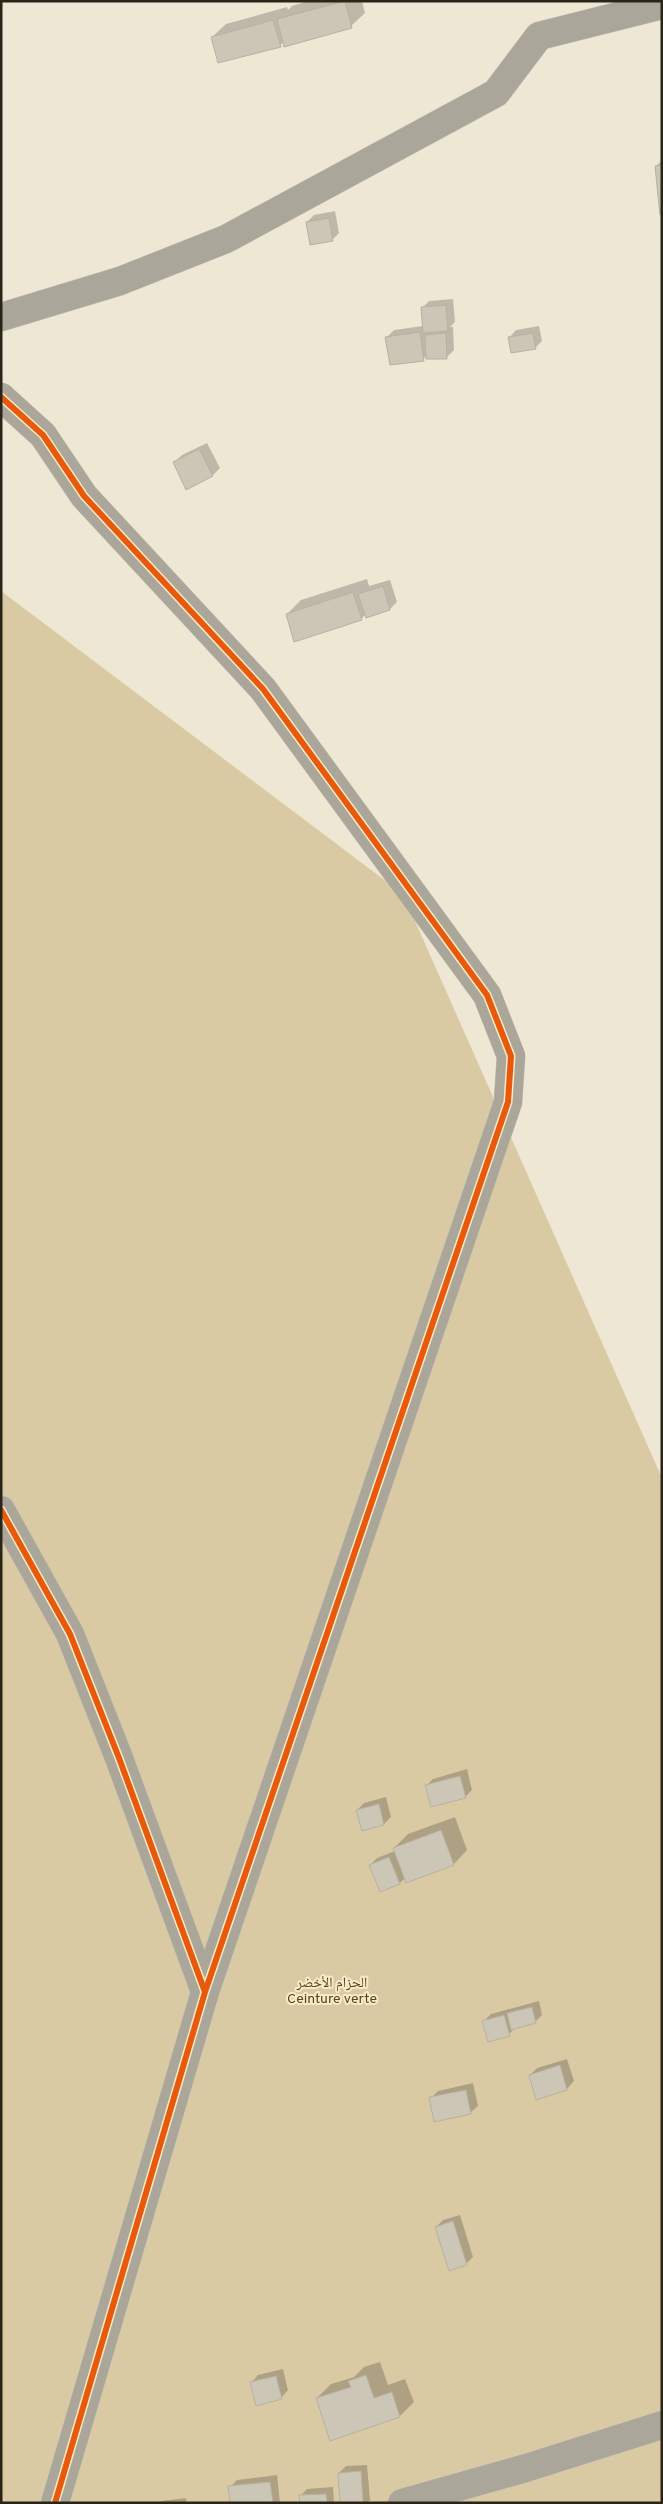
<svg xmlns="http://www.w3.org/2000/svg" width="663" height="2504" font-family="Overpass,'Noto Naskh Arabic',sans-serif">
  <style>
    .forest { fill: #dacaa4 }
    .shadow { fill: #0003 }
    .building { fill: #ccc6b7; stroke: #b7b1a3 }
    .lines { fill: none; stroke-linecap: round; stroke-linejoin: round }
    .minor-casing { stroke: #c9c3b5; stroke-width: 29 }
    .minor { stroke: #aaa69a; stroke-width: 28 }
    .cycleway-casing { stroke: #f9ebca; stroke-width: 9 }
    .cycleway { stroke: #e8590c; stroke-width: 6 }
    .labels { text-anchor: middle; stroke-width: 4; stroke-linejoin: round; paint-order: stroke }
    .park-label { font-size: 14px; fill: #56451b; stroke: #f9ebca }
  </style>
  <rect width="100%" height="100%" fill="#eee7d4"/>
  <path class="forest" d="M1 591 403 894 662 1478V2503H1Z"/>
  <path class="shadow" d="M308 1H362L365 13 351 26 284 42 280 45 212 37 226 24 287 7 288 10 292 6Z
    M662 160V214L656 166Z
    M335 211 339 233 332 240 307 222 314 215Z
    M453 299 455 322 450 327H453L454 350 447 357 427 355 423 359 387 337 394 330 423 326 422 308 429 301Z
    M539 326 542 341 535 348 509 338 516 330Z
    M207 443 220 468 213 475 175 462 182 455Z
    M367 579 369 586 390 580 397 602 390 609 366 614 361 619 287 614 301 600Z
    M467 1769 472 1790 465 1797 426 1786 433 1779Z
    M386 1797 391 1817 384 1824 357 1810 364 1803Z
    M455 1817 467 1850 454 1864 405 1878 400 1883 380 1891 370 1865 377 1858 395 1851 394 1848 408 1834Z
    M539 2001 542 2015 535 2022 516 2027 509 2034 484 2021 491 2014Z
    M567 2059 574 2081 567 2089 530 2075 537 2068Z
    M473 2083 478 2106 470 2113 431 2098 438 2091Z
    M460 2215 473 2257 466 2264 436 2227 443 2220Z
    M380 2362 388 2385 405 2379 414 2402 400 2416 331 2439 317 2398 331 2384 354 2377 364 2367Z
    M283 2369 288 2390 281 2398 251 2383 258 2375Z
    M367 2465 370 2500 367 2503H341L339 2473 346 2466Z
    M277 2475 280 2503H231L230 2487 237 2480Z
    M333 2487 334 2503H301L300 2496 307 2489Z
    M186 2498 187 2503H159L161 2501Z"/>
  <path class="building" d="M345 1 352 28 284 47 277 19Z
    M273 20 281 47 218 63 211 37Z
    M662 165V215H660L655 166Z
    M329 218 333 241 310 245 306 222Z
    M446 305 448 331 423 333 421 307Z
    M420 332 424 361 390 365 385 337Z
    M446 333 447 359H426L425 335Z
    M533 333 536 349 511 353 508 337Z
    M199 449 213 476 186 490 173 462Z
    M383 586 390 610 366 618 358 594Z
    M353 592 362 620 294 642 286 614Z
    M460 1776 466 1798 431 1807 425 1785Z
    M379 1804 384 1825 362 1831 356 1810Z
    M441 1830 454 1865 406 1883 393 1848Z
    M389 1857 400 1884 380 1892 369 1865Z
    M532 2007 536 2023 511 2030 507 2013Z
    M504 2015 510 2036 488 2042 482 2021Z
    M560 2065 567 2090 536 2100 529 2075Z
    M466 2090 471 2114 434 2122 429 2097Z
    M453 2221 467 2265 449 2271 435 2227Z
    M366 2375 374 2398 392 2392 400 2417 330 2441 316 2398 351 2387 348 2381Z
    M276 2376 282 2399 256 2406 250 2382Z
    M361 2471 363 2503H340L338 2473Z
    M270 2482 273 2503H230L228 2486Z
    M326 2494 327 2503H300L299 2495Z"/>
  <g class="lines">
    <defs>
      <path id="minor" d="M1 317 120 281 226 239 496 93 539 36 662 5
        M1 397 43 435 84 496 263 689 487 995 511 1056 508 1102 205 1992
        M1 1510 70 1634 119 1758 205 1992 55 2503
        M402 2503 526 2468 662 2425"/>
    </defs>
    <use href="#minor" class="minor-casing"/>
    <use href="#minor" class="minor"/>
    <defs>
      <path id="cycleway" d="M1 397 43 435 84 496 263 689 487 995 511 1056 508 1102 205 1992
        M1 1510 70 1634 119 1758 205 1992 55 2503"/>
    </defs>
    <use href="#cycleway" class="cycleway-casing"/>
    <use href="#cycleway" class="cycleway"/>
  </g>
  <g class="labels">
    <g class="park-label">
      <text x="332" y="1987">الحزام الأخضر<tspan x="332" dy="16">Ceinture verte</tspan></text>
    </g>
  </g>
  <rect width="663" height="2504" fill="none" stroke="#2a2519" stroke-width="5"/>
</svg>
